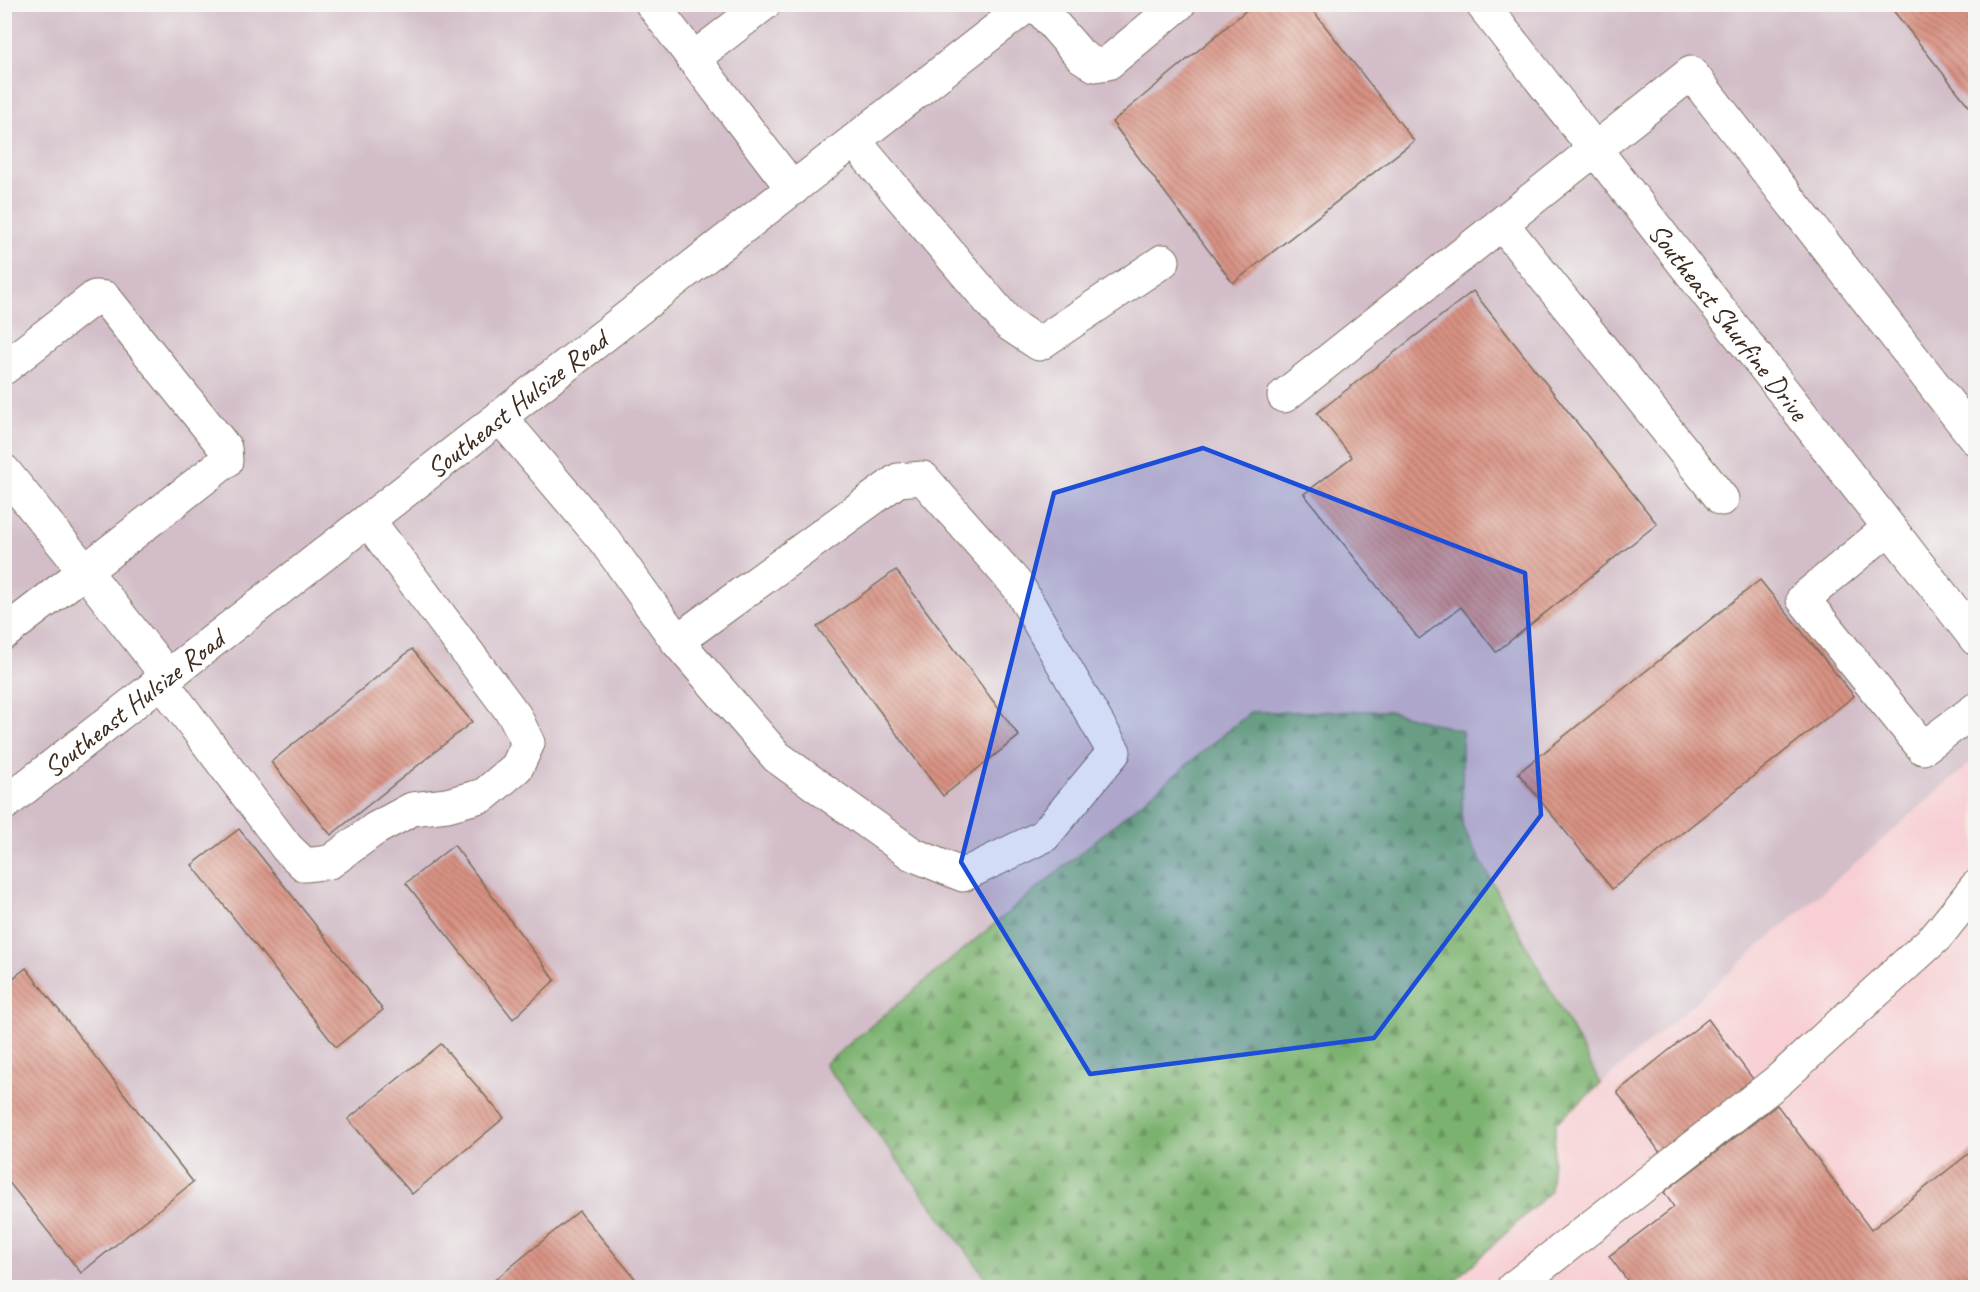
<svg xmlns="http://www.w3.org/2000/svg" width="1980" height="1292" font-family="Caveat,sans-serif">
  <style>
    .built { fill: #f7cfd4 }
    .industrial { fill: #d2bdc8 }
    .forest { fill: url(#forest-firs); stroke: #5c6e47; stroke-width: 1.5 }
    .building { fill: url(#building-back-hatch) }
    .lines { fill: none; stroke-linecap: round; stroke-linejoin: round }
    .minor-casing { stroke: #7b6d5e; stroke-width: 35 }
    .minor { stroke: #fff; stroke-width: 33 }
    .marked { fill: #1d4ed8; fill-opacity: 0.2; stroke: #1d4ed8; stroke-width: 4.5; stroke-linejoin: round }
    .labels { text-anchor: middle; stroke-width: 4.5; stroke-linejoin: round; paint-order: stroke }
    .street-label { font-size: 28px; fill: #3b2a1e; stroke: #f6f6f2 }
  </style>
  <defs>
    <pattern id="forest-firs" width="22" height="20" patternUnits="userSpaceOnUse" patternTransform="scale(1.5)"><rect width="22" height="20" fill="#7cb270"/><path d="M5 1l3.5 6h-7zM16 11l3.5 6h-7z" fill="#67915b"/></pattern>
    <pattern id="building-back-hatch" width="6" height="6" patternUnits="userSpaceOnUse" patternTransform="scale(1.5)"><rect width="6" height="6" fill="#d89283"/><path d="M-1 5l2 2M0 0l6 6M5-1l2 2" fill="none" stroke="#b0776b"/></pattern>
  </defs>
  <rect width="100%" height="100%" fill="#f6f6f2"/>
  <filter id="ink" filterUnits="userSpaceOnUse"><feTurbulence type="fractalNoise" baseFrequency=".0167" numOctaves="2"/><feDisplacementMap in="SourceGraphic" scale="12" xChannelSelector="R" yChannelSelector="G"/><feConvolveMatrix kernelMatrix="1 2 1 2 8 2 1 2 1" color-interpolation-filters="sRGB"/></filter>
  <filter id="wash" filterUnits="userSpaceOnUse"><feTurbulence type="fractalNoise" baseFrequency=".008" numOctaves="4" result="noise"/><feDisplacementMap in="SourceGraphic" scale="24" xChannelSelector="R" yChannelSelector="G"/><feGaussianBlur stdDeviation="1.35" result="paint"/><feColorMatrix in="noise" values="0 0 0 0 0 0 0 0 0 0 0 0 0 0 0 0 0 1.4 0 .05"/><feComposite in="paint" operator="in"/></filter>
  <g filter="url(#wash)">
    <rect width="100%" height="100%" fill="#f2e9d5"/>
    <path class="built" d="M1975 759V1287L1448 1288 1550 1192 1556 1123Z"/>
    <path class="industrial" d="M5 5H1975V759L1601 1084 1462 826V731L825 1064 993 1287 5 1288Z"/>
    <path class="forest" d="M1389 711 1462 731V826L1601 1084 1556 1123 1550 1192 1448 1287H993L825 1064 1251 712Z"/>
    <g id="blocks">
      <path class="building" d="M1254 4H1308L1414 141 1233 283 1112 122Z
        M1888 4H1976V115Z
        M1473 291 1657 524 1496 652 1461 607 1419 639 1304 494 1352 457 1317 413Z
        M896 570 1019 736 943 796 817 627Z
        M1760 580 1854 696 1612 889 1518 773Z
        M412 649 472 722 331 835 271 762Z
        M239 829 383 1010 336 1047 192 865Z
        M454 845 555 980 513 1019 406 883Z
        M26 968 193 1182 81 1273 4 1176V985Z
        M1708 1019 1756 1083 1663 1157 1617 1092Z
        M441 1044 504 1118 412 1194 348 1119Z
        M1777 1105 1871 1230 1976 1148V1288H1633L1609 1256 1674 1207 1664 1192Z
        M579 1211 638 1282 632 1288H485Z"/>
    </g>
  </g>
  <g filter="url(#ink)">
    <use href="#blocks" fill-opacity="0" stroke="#7b6d5e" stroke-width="1.5"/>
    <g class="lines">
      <defs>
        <g id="minor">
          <path d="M652 4 793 189"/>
          <path d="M1036 4 1081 56 1095 65 1108 63 1179 4"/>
          <path id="s1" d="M1482 4 1976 639"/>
          <path d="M693 59 764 4"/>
          <path d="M854 141 1009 324 1039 344 1163 261"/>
          <path d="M1502 224 1722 499"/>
          <path d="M4 368 95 297 105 298 225 448 226 461 85 571 4 471"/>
          <path d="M1284 396 1691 73 1976 439"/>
          <path d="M500 417 605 541 677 641 777 757 912 854 963 875 1044 836 1114 752 1018 586 923 478 898 480 677 641"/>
          <path d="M1889 528 1803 599 1923 748 1976 709"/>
          <path d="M4 633 85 571 168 677"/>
          <path d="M161 681 287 848 305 865 330 862 375 829 412 809 447 805 484 795 517 767 528 743 515 716 368 520"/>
          <path id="s2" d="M4 804 1029 4"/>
          <path d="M1513 1288 1779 1080 1937 936 1976 887"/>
        </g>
      </defs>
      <use href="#minor" class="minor-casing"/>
      <use href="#minor" class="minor"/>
    </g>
  </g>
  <path class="marked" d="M1203 448 1525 573 1541 815 1374 1038 1090 1074 961 862 1054 493Z"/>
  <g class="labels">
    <g class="street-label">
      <text dy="10" stroke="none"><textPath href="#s1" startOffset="402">Southeast Shurfine Drive</textPath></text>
      <text dy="10" stroke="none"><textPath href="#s2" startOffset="650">Southeast Hulsize Road</textPath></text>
      <text dy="10" stroke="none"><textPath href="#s2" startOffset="164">Southeast Hulsize Road</textPath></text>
    </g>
  </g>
  <rect width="1980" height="1292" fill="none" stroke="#f6f6f2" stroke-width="24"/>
</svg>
